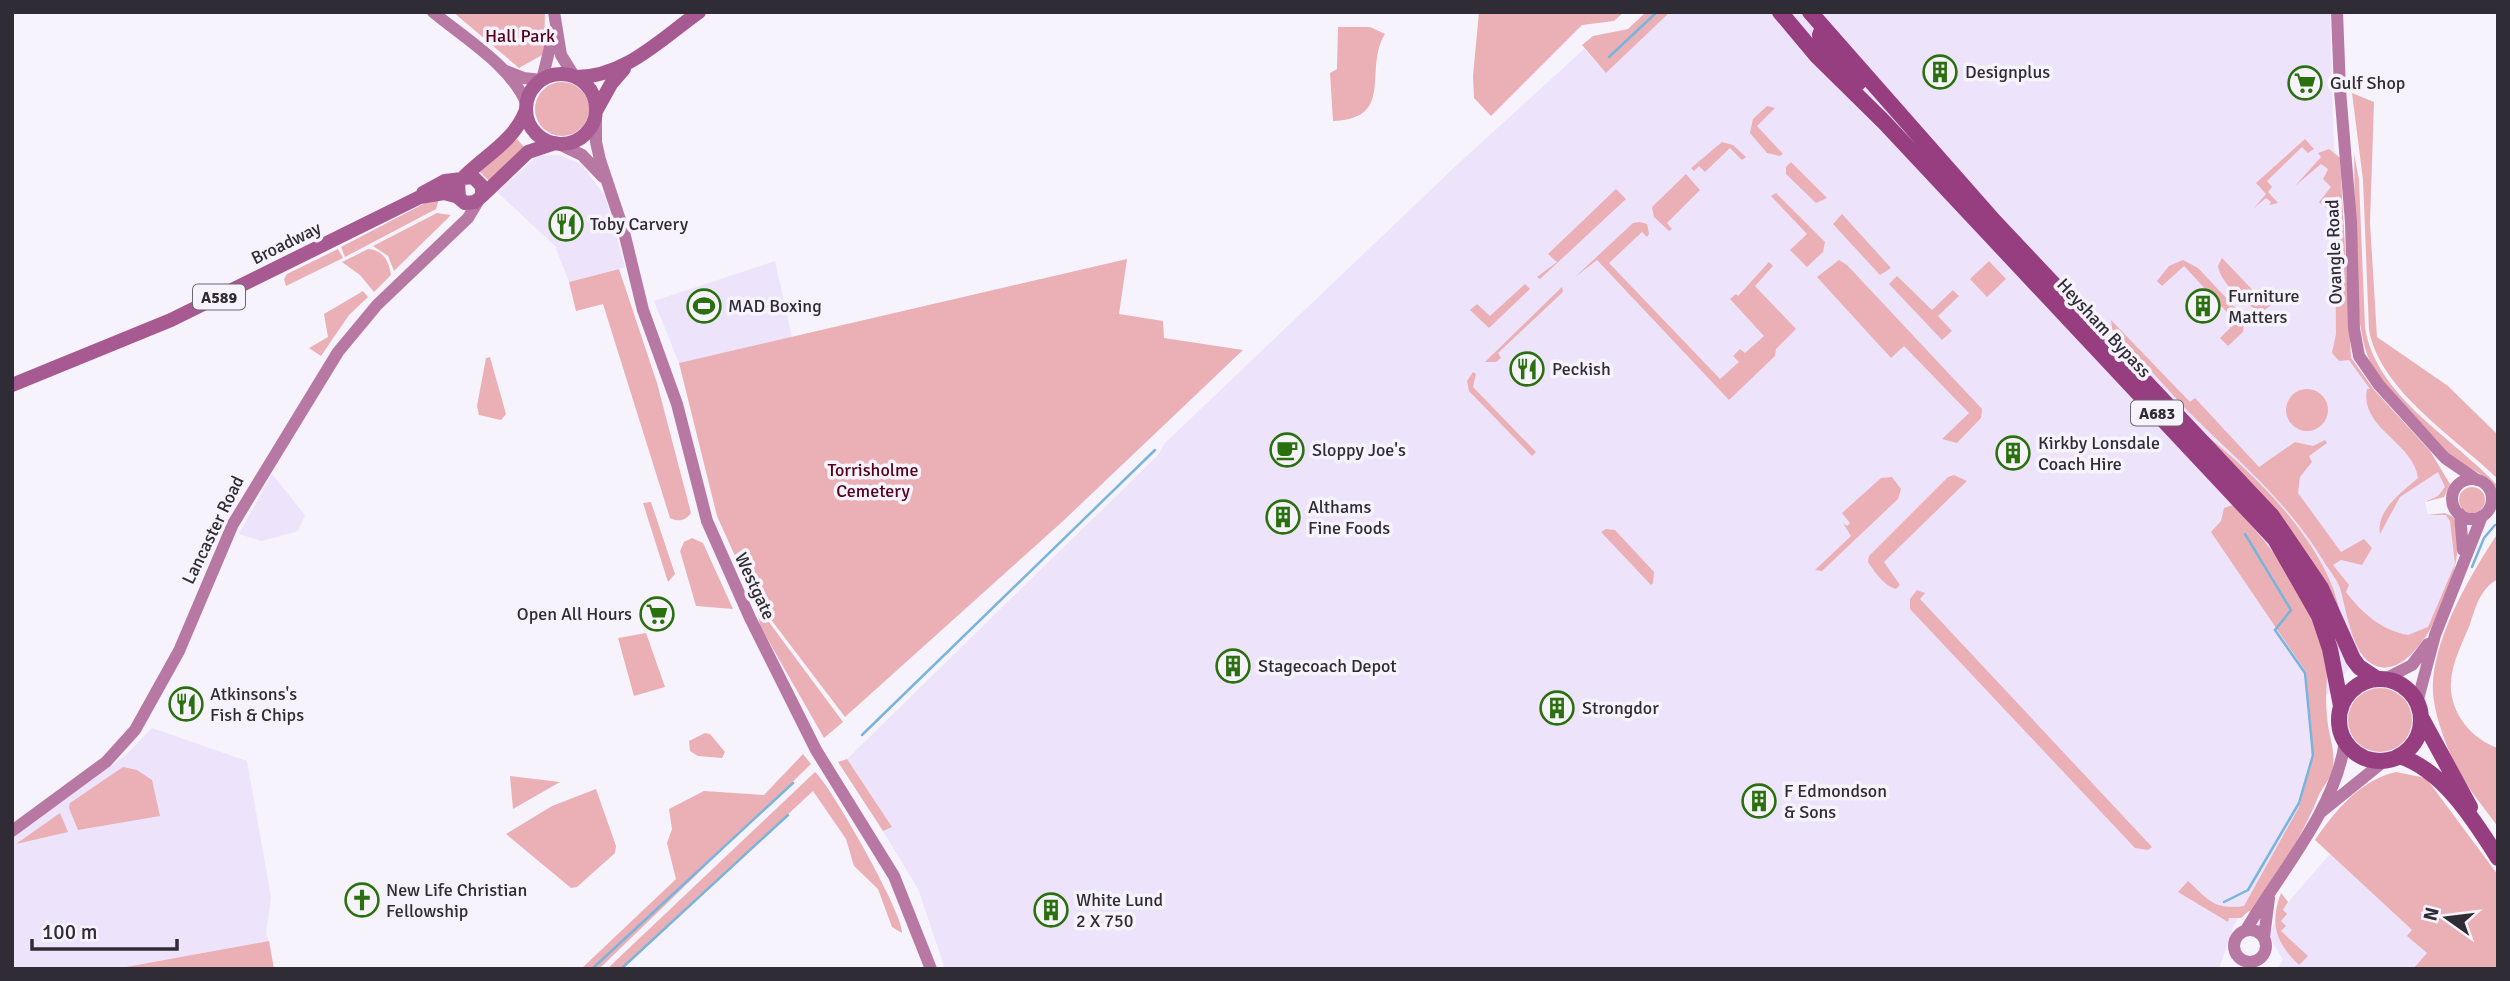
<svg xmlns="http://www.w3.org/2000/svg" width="2510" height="981" font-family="Signika,sans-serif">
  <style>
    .built { fill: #ede3fb }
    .green { fill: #eab0b6 }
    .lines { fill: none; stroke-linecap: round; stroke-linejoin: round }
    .stream { stroke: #79b4dc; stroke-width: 2.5 }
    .secondary { stroke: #b878a4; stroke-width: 12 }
    .primary { stroke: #a75a91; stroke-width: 14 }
    .highway { stroke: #973e80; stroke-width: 16 }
    .labels { text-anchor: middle; stroke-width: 7; stroke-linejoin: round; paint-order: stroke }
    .shield { fill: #f7f3fc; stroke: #6c6871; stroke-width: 2 }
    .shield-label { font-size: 16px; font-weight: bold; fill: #302c35 }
    .park-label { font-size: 18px; fill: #55011b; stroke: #f7f3fc }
    .poi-label { font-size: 18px; fill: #302c35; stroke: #f7f3fc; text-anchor: start }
    .street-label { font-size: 18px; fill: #302c35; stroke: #f7f3fc }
  </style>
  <rect width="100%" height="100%" fill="#f7f3fc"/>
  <path class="built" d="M1670 12H2330L2334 150 2338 155 2346 254 2348 349 2367 382 2430 451 2448 482 2442 496 2425 502 2428 515H2446L2452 520 2455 564 2426 637 2402 663 2377 665 2362 653 2314 710 2328 767 2234 925 2219 969H945L918 889 883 831 892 827 847 759 1158 455 1165 443 1459 163 1584 49 1606 73Z
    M559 155 581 164 605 196 625 267 569 282 555 246 497 192 538 156Z
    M775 261 792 337 679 363 654 301Z
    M272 474 305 515 298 531 262 541 239 534Z
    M152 728 247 761 271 897 266 934 269 941 115 969H12V837L125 756Z
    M2330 854 2442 958 2439 969H2277L2283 960 2268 934 2290 900Z"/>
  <path class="green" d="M453 12H545L544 54 519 68Z
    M1479 12H1624L1614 21 1582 25 1491 116 1474 98 1473 76Z
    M1646 12H1670L1606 73 1582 45 1593 36 1628 29Z
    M1338 27H1370L1385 34C1363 69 1396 119 1333 121L1330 73 1337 69Z
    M535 109a27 27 0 1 1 54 0a27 27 0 1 1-54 0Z
    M2352 93 2374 102 2370 223 2377 337 2448 386 2498 435V479C2456 438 2380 391 2369 330L2363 180Z
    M1767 106 1775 108 1757 126 1783 154 1780 156 1767 153 1750 133 1753 119Z
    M517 139 525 148 489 181 479 171Z
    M2305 139 2314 149 2308 153 2302 147 2267 181 2272 187 2268 192 2278 203 2269 205 2271 202 2266 198 2254 208 2266 194 2256 183Z
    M1722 142 1733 145 1746 157 1742 160 1730 148 1705 172 1699 166 1694 171 1691 168Z
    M2329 149 2340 158 2351 358 2375 391 2430 451 2450 484 2444 497 2425 502 2438 496 2445 487 2438 472 2400 497 2380 534C2376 510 2402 492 2418 478 2414 443 2359 428 2367 389H2370L2349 360 2339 361 2332 353 2336 334 2335 232 2327 219 2332 213 2319 202 2331 187 2323 179 2328 169 2321 164 2295 186 2321 157 2318 153Z
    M2354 153 2359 180 2365 327C2375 396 2454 438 2498 486V492C2489 473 2466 469 2451 456 2427 426 2393 399 2373 367 2349 328 2356 204 2354 153Z
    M1791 162 1827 198 1816 203 1786 174V167Z
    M1686 174 1700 190 1667 223 1672 229 1669 231 1654 217 1652 207Z
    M1616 189 1626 199 1540 279 1537 277 1557 262 1548 254Z
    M1776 193 1825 242 1823 252 1807 267 1790 250 1807 234 1771 196Z
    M439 199 436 209 345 257 341 247 427 202Z
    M437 213 451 215 394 271 388 256 373 246Z
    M1842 214 1891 268 1880 275 1833 224Z
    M1640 222 1647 224 1649 234 1647 237 1642 232 1609 263 1720 379 1739 362 1733 356 1740 349 1745 353 1764 336 1730 299 1736 294 1738 296 1769 262 1773 266 1755 286 1796 329 1776 349 1775 356 1729 400 1597 260 1575 277 1633 223Z
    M338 249 343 258 286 286 284 279 287 274Z
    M368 249C383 250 389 261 391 275L374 292 360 275 342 262Z
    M2222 258 2266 304 2271 300 2274 303 2263 311C2247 309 2220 282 2218 266Z
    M1127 259 1119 314 1163 321 1164 338 1243 350 1062 522 845 717 753 596 717 516 679 363Z
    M1839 260 1847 265 1982 409 1981 418 1957 443 1942 439 1969 413 1904 346 1891 358 1817 277Z
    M2183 260 2198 268 2245 318 2243 332 2228 346 2220 338 2236 322 2184 266 2162 286 2157 281 2169 266Z
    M1989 261 2006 279 1987 297 1970 279Z
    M619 269 657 383 691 513C685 521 679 522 670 518L603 304 576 311 569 282Z
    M1897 276 1932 310 1953 290 1959 296 1938 316 1952 331 1942 340 1889 284Z
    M1525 284 1530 289 1489 328 1470 310 1477 304 1490 316Z
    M1562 287 1563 292 1498 353 1501 358 1496 362H1485Z
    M363 291 368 297 349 315 321 356 309 348 328 337 324 314Z
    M2111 320 2190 402 2195 398 2259 467 2295 442 2313 446 2325 440 2327 443 2309 456 2312 462 2300 477 2298 493 2341 552 2364 539 2372 548 2362 565 2341 560 2333 565 2349 585 2346 592C2362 613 2381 630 2408 635L2428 627 2455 564 2450 521 2446 515H2427L2445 513 2453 517C2476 551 2417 698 2369 662 2351 648 2346 608 2340 588 2337 580 2331 572 2326 565 2291 507 2251 472 2203 426 2171 395 2143 360 2112 329Z
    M490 357 506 414 501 420 479 415 477 406 486 358Z
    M1473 372 1476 374 1473 387 1536 452 1532 456 1469 391 1467 381Z
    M2286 410a21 21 0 1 1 42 0a21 21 0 1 1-42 0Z
    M2207 436C2260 478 2332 551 2341 619Z
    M1954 475 1967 481 1884 562 1900 585 1896 589C1884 586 1874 571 1868 562L1869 556 1948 477Z
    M1892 477 1901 489 1898 499 1822 571 1815 570 1851 536 1843 523 1847 526 1850 523 1842 513 1881 478Z
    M2459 500a13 13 0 1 1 26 0a13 13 0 1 1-26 0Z
    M651 502 675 574 668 582 643 503Z
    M2233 505C2272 549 2324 606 2327 669 2327 684 2325 700 2327 716 2328 737 2338 753 2331 774 2328 782 2321 789 2318 797 2302 838 2275 876 2252 913L2249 911 2241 918H2229L2228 922 2178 892 2188 881C2209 900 2213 910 2244 906L2299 807 2312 757 2306 672 2211 532 2221 521 2224 508Z
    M1606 529 1615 530 1654 572 1653 583 1651 585 1601 532Z
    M2498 533V579C2480 589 2476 606 2470 624 2463 642 2452 662 2451 682 2449 712 2471 739 2498 748V827C2484 807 2465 786 2455 764 2444 741 2431 706 2433 681 2437 631 2471 574 2498 533Z
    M692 538 703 543 733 609 696 606 680 551 684 542Z
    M1917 590 1925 593 1920 599 2152 847 2148 850 2135 848 1910 609V599Z
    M757 606 843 722 824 738 760 626Z
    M646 633 665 687 634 696 618 638Z
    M2348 720a32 32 0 1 1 64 0a32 32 0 1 1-64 0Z
    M705 733 710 734 725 752 722 758 698 756 690 751 689 741Z
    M803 754 811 764 599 969H581L676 879 667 843 672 829 669 809 704 791 764 795Z
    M847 759 892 827 883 831 838 762Z
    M123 767 137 770 152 780 160 816 78 830 69 808 70 803Z
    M815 772C830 784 905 917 902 933L892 927 878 889 854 866 846 839 813 791 622 969H607Z
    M2396 772 2426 778 2498 875V969H2413L2427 953 2407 936 2412 930 2315 840C2335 811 2360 780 2396 772Z
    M510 776 560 782 513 809Z
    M596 789 616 846 615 853 577 887 571 888 506 834 552 806Z
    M60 813 68 832 16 844Z
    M2281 893 2288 902 2283 910 2287 914 2281 921 2286 926 2281 931 2308 956 2299 965C2276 943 2269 924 2281 893Z
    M269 941 274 969H115Z"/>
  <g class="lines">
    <path class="stream" d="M1609 57 1657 12
      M2472 567 2484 538 2495 525
      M862 735 1155 450
      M2224 902 2248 890 2299 803 2313 755 2305 673 2275 630 2291 610 2245 534
      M592 969 793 783
      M621 969 788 815"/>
    <path class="secondary" d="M433 12C464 38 512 66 527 105
      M554 12 561 55 574 76
      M2337 12 2340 90 2351 222 2354 329 2359 356 2379 385 2445 458 2477 480
      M506 71 524 78 541 80
      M542 80 553 35
      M596 113V142L600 160 624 232 643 310 677 404 707 521 750 618 816 750 894 876 931 969
      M557 143 582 155 603 177
      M2452 499a20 20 0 1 1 40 0a20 20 0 1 1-40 0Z
      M2460 514 2463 550
      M2385 679 2412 665 2428 644
      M2417 703 2435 635 2482 516
      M2321 812 2384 761
      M12 831 106 762 135 730 179 651 233 524 338 352 377 305 468 218 480 198
      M2234 946a16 16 0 1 1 32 0a16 16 0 1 1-32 0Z
      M2246 930C2280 872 2336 809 2345 741
      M2264 937 2269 898"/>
    <path class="primary" d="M526 109a35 35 0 1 1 70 0a35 35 0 1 1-70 0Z
      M576 77C625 77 661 39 699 12
      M596 111 611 84 624 69
      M463 178 473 177 482 186V196L475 202 465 203 459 198 458 183C481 157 513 144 526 110
      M423 193 445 181 462 179
      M482 196 528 152 555 143
      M12 385 171 320 420 197 444 193 459 197"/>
    <path class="highway" d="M1780 12 1817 56 1884 122 2275 539 2319 616 2330 649 2341 706
      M1810 12 1994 221 2272 516 2321 588 2353 659 2359 667 2377 679
      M1823 27 1820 35 1824 45 1858 83
      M2339 720a41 41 0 1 1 82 0a41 41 0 1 1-82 0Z
      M2421 717 2470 807
      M2399 756C2443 770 2474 820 2498 858"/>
  </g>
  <defs>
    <symbol id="building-ring" viewBox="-11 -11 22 22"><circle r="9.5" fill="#f7f3fc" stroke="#2a700e" stroke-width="1.5"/><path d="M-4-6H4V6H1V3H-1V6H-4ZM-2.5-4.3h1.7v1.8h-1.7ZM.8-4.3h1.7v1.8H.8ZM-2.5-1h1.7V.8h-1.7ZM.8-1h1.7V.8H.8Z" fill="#2a700e"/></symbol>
    <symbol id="supermarket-ring" viewBox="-11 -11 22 22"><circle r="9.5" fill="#f7f3fc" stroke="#2a700e" stroke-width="1.5"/><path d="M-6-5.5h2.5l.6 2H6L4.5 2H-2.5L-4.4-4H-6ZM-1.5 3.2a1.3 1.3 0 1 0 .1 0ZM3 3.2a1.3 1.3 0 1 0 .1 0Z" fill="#2a700e"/></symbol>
    <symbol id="restaurant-ring" viewBox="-11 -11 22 22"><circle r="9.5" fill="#f7f3fc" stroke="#2a700e" stroke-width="1.5"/><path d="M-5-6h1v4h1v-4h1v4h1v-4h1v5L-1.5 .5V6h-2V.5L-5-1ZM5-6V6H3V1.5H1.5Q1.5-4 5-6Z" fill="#2a700e"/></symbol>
    <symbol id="stadium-ring" viewBox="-11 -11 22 22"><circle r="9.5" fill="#f7f3fc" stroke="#2a700e" stroke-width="1.5"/><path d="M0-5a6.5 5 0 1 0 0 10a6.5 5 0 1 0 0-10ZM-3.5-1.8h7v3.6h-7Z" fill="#2a700e"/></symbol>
    <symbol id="cafe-ring" viewBox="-11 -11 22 22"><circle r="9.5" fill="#f7f3fc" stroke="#2a700e" stroke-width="1.5"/><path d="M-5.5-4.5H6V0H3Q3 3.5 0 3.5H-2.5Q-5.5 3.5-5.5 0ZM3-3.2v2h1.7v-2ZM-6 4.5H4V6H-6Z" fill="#2a700e"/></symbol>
    <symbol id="church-ring" viewBox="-11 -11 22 22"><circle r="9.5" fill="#f7f3fc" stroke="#2a700e" stroke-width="1.5"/><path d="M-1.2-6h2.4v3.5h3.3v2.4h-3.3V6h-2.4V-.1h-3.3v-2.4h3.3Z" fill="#2a700e"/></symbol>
  </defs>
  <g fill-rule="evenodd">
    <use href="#building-ring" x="1921" y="53" width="38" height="38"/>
    <use href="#supermarket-ring" x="2286" y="64" width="38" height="38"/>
    <use href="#restaurant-ring" x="547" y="205" width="38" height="38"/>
    <use href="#stadium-ring" x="685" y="287" width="38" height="38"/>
    <use href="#building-ring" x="2184" y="287" width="38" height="38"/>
    <use href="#restaurant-ring" x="1508" y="350" width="38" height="38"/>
    <use href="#cafe-ring" x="1268" y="431" width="38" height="38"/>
    <use href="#building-ring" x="1994" y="434" width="38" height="38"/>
    <use href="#building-ring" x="1264" y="498" width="38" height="38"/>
    <use href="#supermarket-ring" x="638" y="595" width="38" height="38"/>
    <use href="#building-ring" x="1214" y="647" width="38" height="38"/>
    <use href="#restaurant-ring" x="167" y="685" width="38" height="38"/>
    <use href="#building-ring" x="1538" y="689" width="38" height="38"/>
    <use href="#building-ring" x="1740" y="782" width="38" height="38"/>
    <use href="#church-ring" x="343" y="881" width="38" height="38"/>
    <use href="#building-ring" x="1032" y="891" width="38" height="38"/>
  </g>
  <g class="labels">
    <g class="shield">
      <rect x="193" y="284.5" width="52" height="25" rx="5"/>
      <rect x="2131" y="400.5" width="52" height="25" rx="5"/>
    </g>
    <g class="shield-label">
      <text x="219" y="303">A589</text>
      <text x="2157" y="419">A683</text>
    </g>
    <g class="park-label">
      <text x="520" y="42">Hall Park</text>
      <text x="873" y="476">Torrisholme<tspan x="873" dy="21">Cemetery</tspan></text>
    </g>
    <g class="poi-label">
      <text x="1965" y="78">Designplus</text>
      <text x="2330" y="89">Gulf Shop</text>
      <text x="590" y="230">Toby Carvery</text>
      <text x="2228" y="302">Furniture<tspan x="2228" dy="21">Matters</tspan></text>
      <text x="728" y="312">MAD Boxing</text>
      <text x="1552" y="375">Peckish</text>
      <text x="2038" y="449">Kirkby Lonsdale<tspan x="2038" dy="21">Coach Hire</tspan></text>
      <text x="1312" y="456">Sloppy Joe's</text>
      <text x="1308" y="513">Althams<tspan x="1308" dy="21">Fine Foods</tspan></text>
      <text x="632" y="620" text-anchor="end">Open All Hours</text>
      <text x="1258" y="672">Stagecoach Depot</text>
      <text x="210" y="700">Atkinsons's<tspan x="210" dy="21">Fish &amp; Chips</tspan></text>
      <text x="1582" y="714">Strongdor</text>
      <text x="1784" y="797">F Edmondson<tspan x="1784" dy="21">&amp; Sons</tspan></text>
      <text x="386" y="896">New Life Christian<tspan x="386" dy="21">Fellowship</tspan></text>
      <text x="1076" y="906">White Lund<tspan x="1076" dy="21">2 X 750</tspan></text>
    </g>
    <g class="street-label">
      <text transform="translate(286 243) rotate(-26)" y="6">Broadway</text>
      <text transform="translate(2334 252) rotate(-92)" y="6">Ovangle Road</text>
      <text transform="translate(2104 328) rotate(47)" y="6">Heysham Bypass</text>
      <text transform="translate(213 530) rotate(-64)" y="6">Lancaster Road</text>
      <text transform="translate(755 586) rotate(65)" y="6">Westgate</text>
    </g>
  </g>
  <rect width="2510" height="981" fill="none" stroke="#302c35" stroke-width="28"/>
  <g transform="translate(2447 918) rotate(284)" stroke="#f7f3fc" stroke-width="5" paint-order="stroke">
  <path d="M0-5L12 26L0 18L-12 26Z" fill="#302c35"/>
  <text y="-10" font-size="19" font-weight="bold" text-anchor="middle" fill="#302c35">N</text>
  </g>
  <path d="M32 939v10h145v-10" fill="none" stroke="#302c35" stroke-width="3.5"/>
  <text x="42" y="939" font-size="21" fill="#302c35" stroke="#f7f3fc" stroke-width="5" paint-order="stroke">100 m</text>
</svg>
